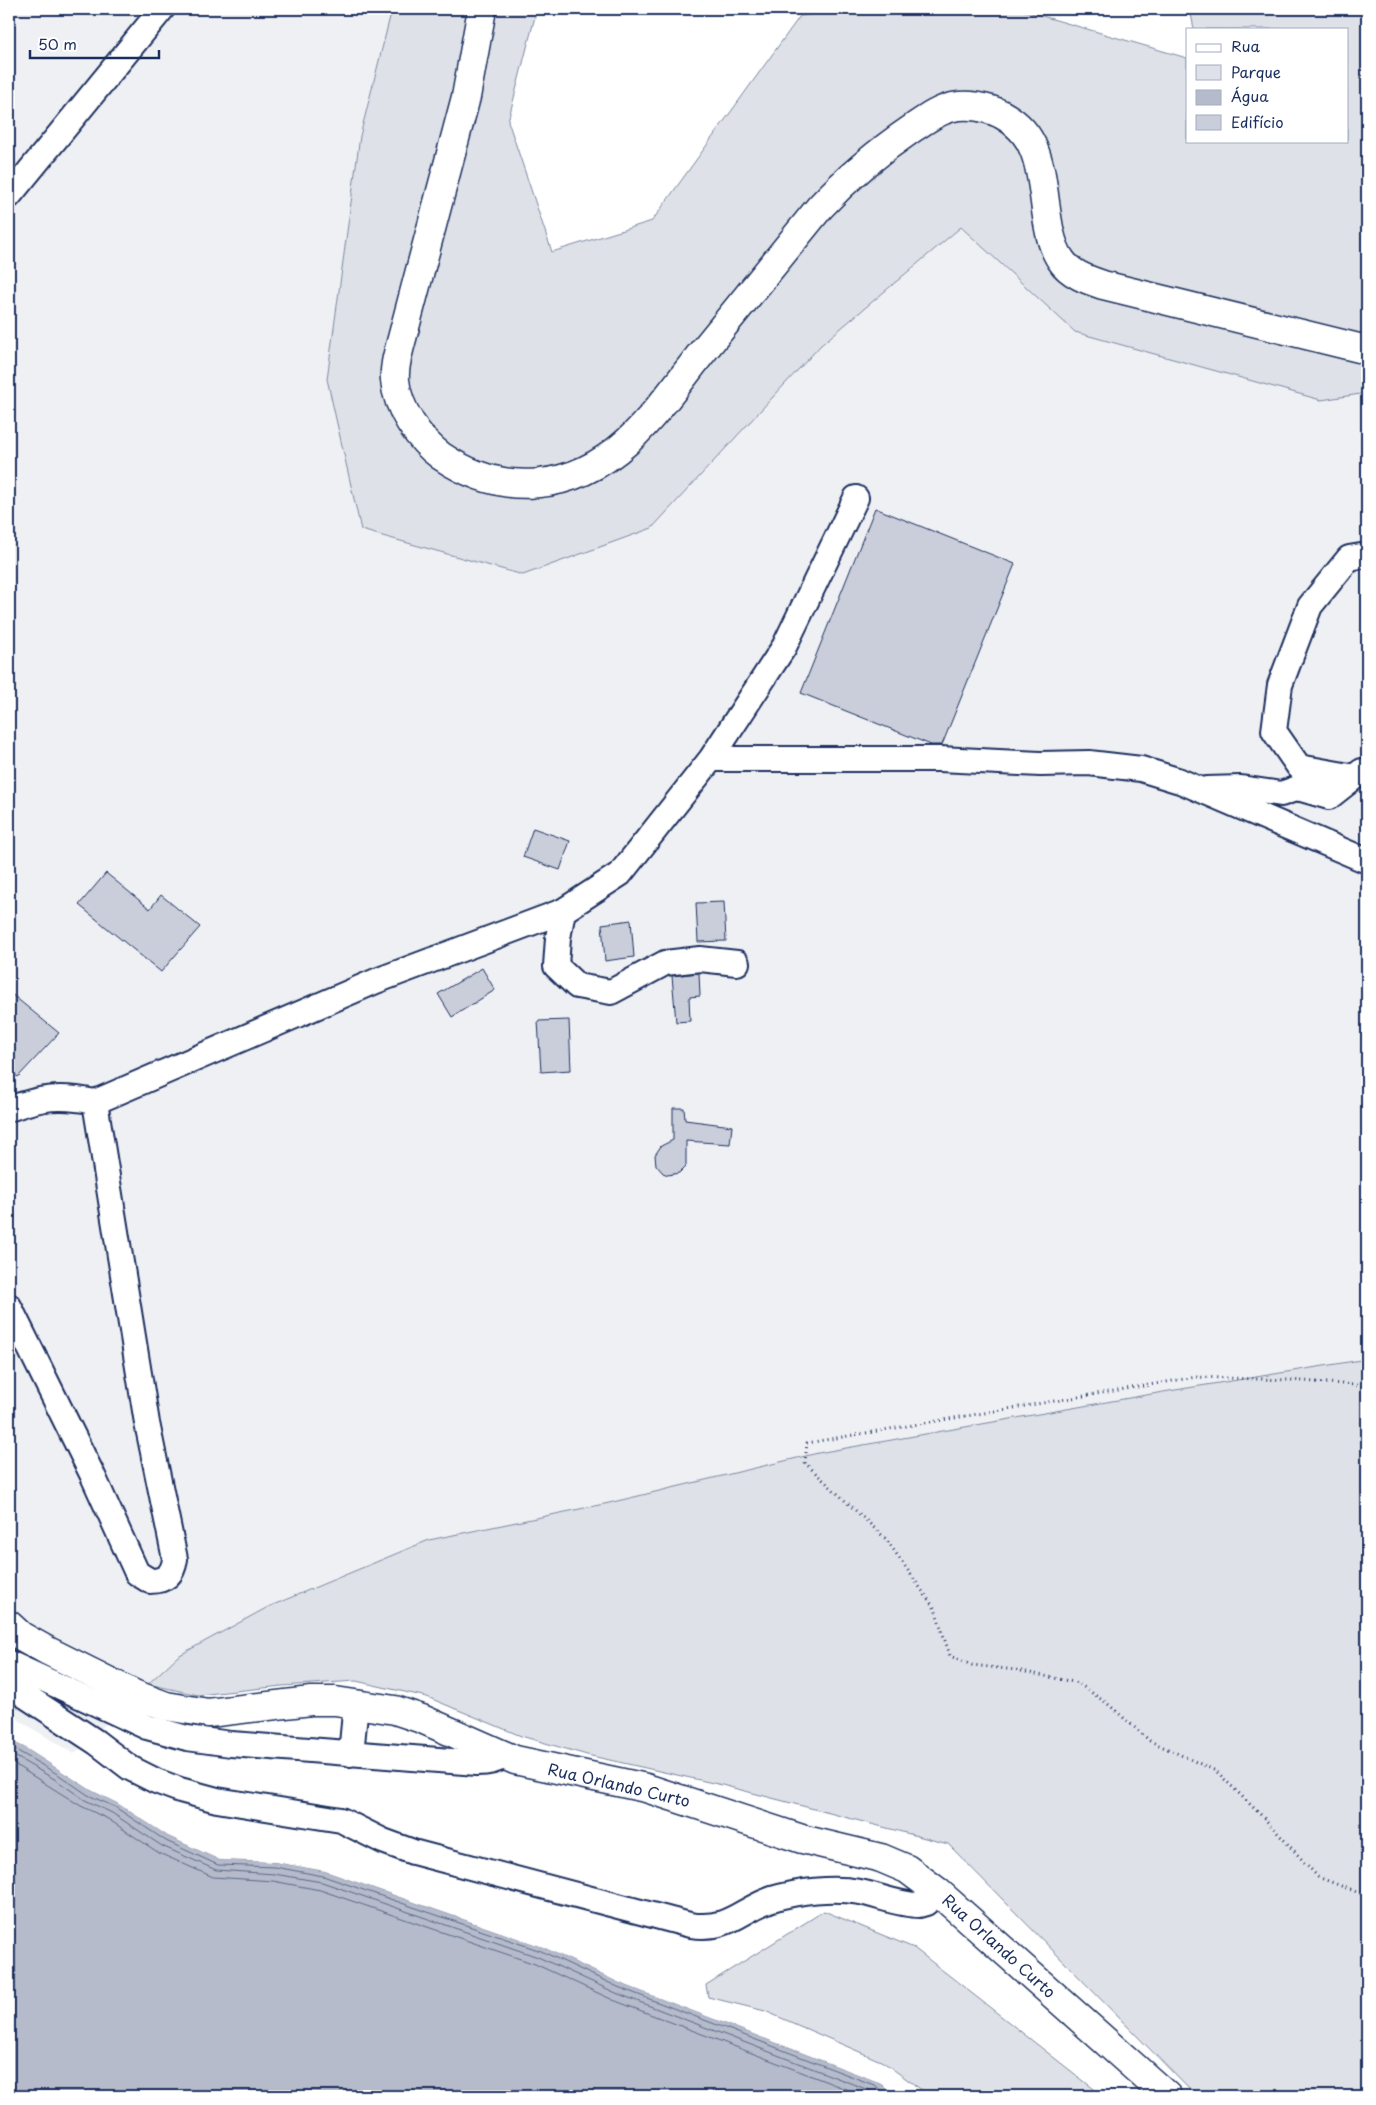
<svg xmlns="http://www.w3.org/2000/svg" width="1376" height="2105" font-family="'Playpen Sans',sans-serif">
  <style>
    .built { fill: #eff0f4 }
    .green { fill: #dee1e7; stroke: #7c88a2 }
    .water { fill: #b5bbca; stroke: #77839f }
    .pier { fill: #fff }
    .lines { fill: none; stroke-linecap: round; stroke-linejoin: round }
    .shore { stroke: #596789; stroke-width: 1 }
    .building { fill: #caceda; stroke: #1b2f5e }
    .minor-casing { stroke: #1b2f5e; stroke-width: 28 }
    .major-casing { stroke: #1b2f5e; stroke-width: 31 }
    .path { stroke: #1b2f5e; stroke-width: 3; stroke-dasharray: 1 4; stroke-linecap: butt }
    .minor { stroke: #fff; stroke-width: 24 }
    .major { stroke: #fff; stroke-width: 28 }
    .labels { text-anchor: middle; stroke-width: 4; stroke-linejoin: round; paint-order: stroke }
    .street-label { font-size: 16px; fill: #1b2f5e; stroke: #fff }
  </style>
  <rect width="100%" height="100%" fill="#fff"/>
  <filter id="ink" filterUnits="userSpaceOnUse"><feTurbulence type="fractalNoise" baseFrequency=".02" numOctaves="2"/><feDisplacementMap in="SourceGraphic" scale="10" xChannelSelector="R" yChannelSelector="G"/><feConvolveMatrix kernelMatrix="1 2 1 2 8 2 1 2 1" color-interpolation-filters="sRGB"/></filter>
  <g filter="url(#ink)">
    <path class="built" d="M9 9H392L360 136 327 379 361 530 523 575 821 345 961 227 1075 332 1321 400 1367 393V1359L1163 1392 818 1453 609 1503 429 1540 268 1607 178 1656 74 1754 9 1714Z"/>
    <path class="green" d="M392 9H537L508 121 552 252 652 221 800 16 858 9H1018L1187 58V141H1347V29H1194L1190 9H1367V393L1321 400 1075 332 961 227 821 345 652 528 523 575 361 530 327 379 360 136Z
      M1367 1359V2096H1196L948 1844 722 1785 587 1755 521 1736 427 1697 356 1681 282 1686 198 1695 148 1684 178 1656 268 1607 429 1540 609 1503 818 1453 1163 1392Z
      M824 1911 914 1948 1103 2096H930L883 2062 765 2011 708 1997 706 1985Z"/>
    <path class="water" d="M9 1740 24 1747 91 1790 117 1803 168 1836 220 1860 275 1862 325 1871 543 1947 620 1983 876 2081 898 2096H9Z"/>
    <path class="pier" d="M9 1738 25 1745 92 1788 118 1801 170 1834 221 1858 275 1860 325 1869 543 1944 621 1980 877 2079 900 2096 876 2081 620 1983 543 1947 325 1871 275 1862 220 1860 168 1836 117 1803 91 1790 24 1747 9 1740Z"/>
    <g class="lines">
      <path class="shore" d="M9 1746 59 1775 88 1795 115 1807 166 1841 218 1865 275 1867 323 1876 541 1951 618 1987 874 2085 889 2096
        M9 1753 56 1780 85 1800 112 1813 162 1846 216 1870 274 1874 322 1882 538 1957 616 1993 871 2091 878 2096
        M9 1761 81 1806 108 1819 159 1853 213 1877 273 1881 320 1890 535 1964 613 2000 864 2096"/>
    </g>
    <path class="building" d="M875 508 1015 564 942 745H931L801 693Z
      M533 828 570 841 560 870 523 857Z
      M106 873 150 909 161 895 200 927 161 972 79 905Z
      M724 902 726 941 698 942 696 903Z
      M631 920 634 957 605 961 602 924Z
      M482 968 495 990 452 1017 438 994Z
      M699 973 700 996 689 997 690 1021 676 1022 672 976Z
      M9 992 59 1033 18 1077 9 1071Z
      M569 1020 571 1070 541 1072 538 1021Z
      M673 1108H684L685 1120 732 1126 730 1144 686 1141V1166L679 1173 668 1175 663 1173 656 1165 655 1155 661 1146 673 1140Z"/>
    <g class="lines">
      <defs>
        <path id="minor" d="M9 196 162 9
          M711 759H940L1040 764 1089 763 1141 769 1180 781 1367 861
          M1355 777 1299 767 1274 731 1280 685 1310 606 1349 558 1367 555
          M1207 789 1241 788 1281 794 1298 788 1329 797 1362 771
          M563 911 558 938 556 966 577 986 611 992 665 963 700 959 737 963
          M9 1109C41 1097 61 1095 95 1102
          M9 1306 93 1476 137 1573 150 1581C166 1581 173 1574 175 1559L147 1423 95 1102 376 981 563 911 620 874 711 759 784 647 856 498
          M9 1663 147 1727 187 1738 231 1744 477 1763C487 1763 495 1762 504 1756
          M9 1685 96 1742 130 1768 156 1781 180 1790 217 1800 341 1820 383 1841 413 1852 690 1925C729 1931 740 1910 772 1899 799 1891 832 1887 860 1892 880 1896 899 1905 919 1905L926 1903 938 1892
          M351 1754 356 1703"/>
        <path id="major" d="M482 9 466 97 400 346C397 357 394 368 395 380 397 408 419 440 441 456 503 498 572 492 628 441 658 413 682 377 708 345 745 299 783 253 820 207 848 177 879 151 913 128 925 120 938 110 953 107 968 104 987 107 1001 114 1016 122 1028 134 1034 150 1048 183 1042 233 1061 260 1070 274 1088 280 1103 285L1367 350
          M9 1625 21 1636 48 1651 136 1695 166 1706 208 1713 311 1701H335L395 1710 422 1719 515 1760 646 1788 802 1839 881 1858 907 1869 938 1892 1167 2096"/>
      </defs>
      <use href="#minor" class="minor-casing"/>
      <use href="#major" class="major-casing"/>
      <path class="path" d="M1367 1386 1290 1380 1196 1377 807 1443 805 1463 886 1539 935 1609 950 1656 972 1665 1016 1670 1078 1683 1108 1704 1150 1741 1216 1771 1263 1817 1318 1877 1367 1896"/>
      <use href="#minor" class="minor"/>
      <use href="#major" class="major"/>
    </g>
  </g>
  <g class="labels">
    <g class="street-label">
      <text transform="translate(619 1785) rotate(13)" y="6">Rua Orlando Curto</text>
      <text transform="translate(999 1946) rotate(42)" y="6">Rua Orlando Curto</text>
    </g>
  </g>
  <rect width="1376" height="2105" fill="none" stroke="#fff" stroke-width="30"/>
  <rect x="15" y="15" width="1346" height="2075" fill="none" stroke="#1b2f5e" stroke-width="2" filter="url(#ink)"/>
  <rect x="1186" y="28" width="162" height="115" fill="#ffffff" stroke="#a4acbf"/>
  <rect x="1196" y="44" width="25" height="8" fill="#ffffff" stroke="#a4acbf"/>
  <text x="1231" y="52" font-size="15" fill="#1b2f5e">Rua</text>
  <rect x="1196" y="65" width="25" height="15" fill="#dee1e7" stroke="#a4acbf"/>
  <text x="1231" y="78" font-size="15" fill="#1b2f5e">Parque</text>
  <rect x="1196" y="90" width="25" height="15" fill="#b5bbca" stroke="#a4acbf"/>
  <text x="1231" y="102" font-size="15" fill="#1b2f5e">Água</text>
  <rect x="1196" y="115" width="25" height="15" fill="#caceda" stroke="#a4acbf"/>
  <text x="1231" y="128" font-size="15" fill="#1b2f5e">Edifício</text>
  <path d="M30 50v8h129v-8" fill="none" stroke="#1b2f5e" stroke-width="2.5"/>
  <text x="38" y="50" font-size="15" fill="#1b2f5e" stroke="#ffffff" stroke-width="4" paint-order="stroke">50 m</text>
</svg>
